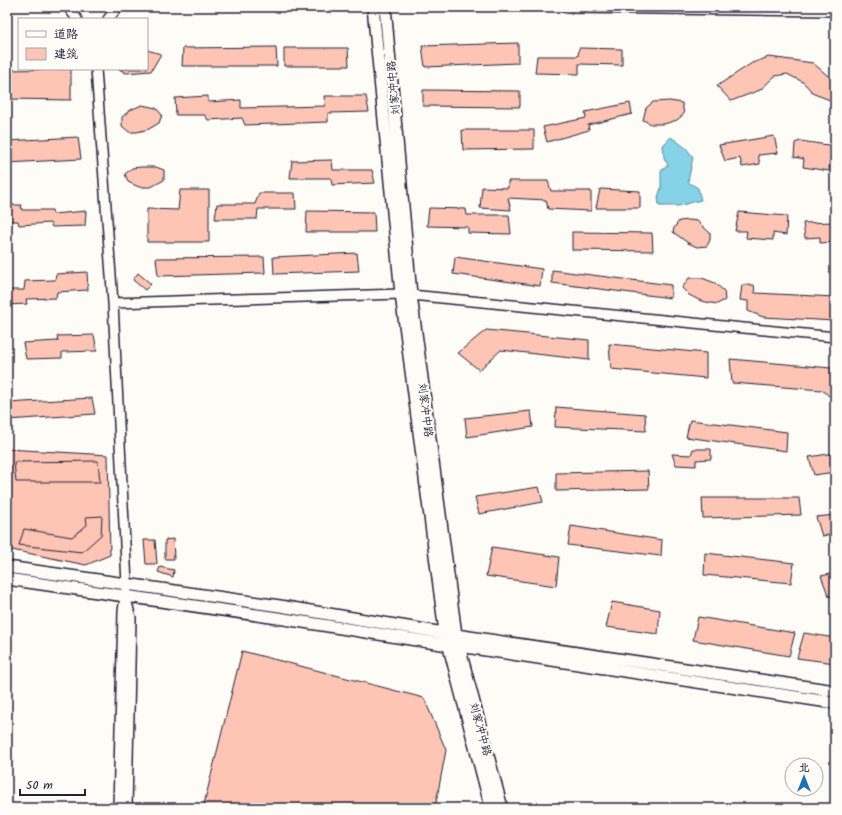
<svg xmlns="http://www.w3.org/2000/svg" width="842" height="815" font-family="Kalam,'LXGW WenKai TC',sans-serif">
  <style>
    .water { fill: #86d2e6; stroke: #5e8ca2 }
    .building { fill: #fec4b4; stroke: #22223b }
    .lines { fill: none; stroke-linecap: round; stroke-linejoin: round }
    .minor-casing { stroke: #22223b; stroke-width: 12 }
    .major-casing { stroke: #22223b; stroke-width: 14 }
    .minor { stroke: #fdfcf7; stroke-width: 9 }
    .major { stroke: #fdfcf7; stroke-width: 11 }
    .labels { text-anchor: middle; stroke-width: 4; stroke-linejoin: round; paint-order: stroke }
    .street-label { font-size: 11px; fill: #22223b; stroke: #fdfcf7 }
  </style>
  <rect width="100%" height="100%" fill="#fdfcf7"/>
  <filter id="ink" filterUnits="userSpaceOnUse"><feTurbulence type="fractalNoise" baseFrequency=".025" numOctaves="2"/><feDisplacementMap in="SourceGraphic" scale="8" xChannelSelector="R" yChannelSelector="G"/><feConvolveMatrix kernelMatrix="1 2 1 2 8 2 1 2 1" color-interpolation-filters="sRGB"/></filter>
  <g filter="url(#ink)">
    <path class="water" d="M671 137 686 148 693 157 688 182 698 188 701 200 678 206H659L658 197 661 188V171L668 165 664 158 663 145Z"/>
    <path class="building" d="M518 43V63L425 67 422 46Z
      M276 47 277 66H182L183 48Z
      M284 48H348L349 66H284Z
      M579 48 622 49V65L579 64V74L535 73 537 56H578Z
      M147 50 161 54 151 71 126 73 119 69H147Z
      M769 57 813 63 835 82V93L830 100 814 94 803 82 787 74 775 76 760 90 731 101 717 86 752 63Z
      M71 69V100L7 99V70Z
      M423 90 520 91V107L423 106Z
      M208 96V102L241 100V108L325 106 324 96H366L369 112 328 113V122L245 125 242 118 208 120 205 115H176L175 98Z
      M670 101 682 103 684 114 677 120 664 124H651L643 120 646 108 653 102Z
      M630 103 632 114 588 125 589 130 547 142 543 127 586 118 585 112Z
      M142 105 156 108 162 115 159 123 149 129 137 132H129L122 126V117L130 110Z
      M462 130H534V149L463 150Z
      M774 136 778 153 758 155 760 164 742 167 740 158 725 161 719 145Z
      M78 137 81 159 7 163V141Z
      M800 141 835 146V161H830L829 171 803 167 804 159 794 157 795 143Z
      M332 160 333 170H372L375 183 332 185 331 178H290L292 161Z
      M141 167H156L164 170V180L151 187H139L128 182 125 174 132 168Z
      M508 181H548L551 191H591V211L548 209 546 200 508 198 511 210 480 208 482 187 508 188Z
      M600 189 640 191V208H596Z
      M180 190H209V242H147V209L178 210Z
      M259 193H295L296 209H258L257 219H215L217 204H255Z
      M7 205H21L22 210H52L53 214 86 211 85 226 52 227 50 223 19 225 18 221H7Z
      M429 208 466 209 467 215H509L511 234 468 233V227L427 226Z
      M307 211 374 212 375 232H306Z
      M739 212 787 216 786 235 773 233V240L746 238 747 231H735Z
      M689 220 697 221 710 233V240L707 246 697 247 688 243 673 232 674 228 679 221Z
      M835 222V242L820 243V237L805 238 803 223Z
      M572 232 652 233 653 251 572 250Z
      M357 253 359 271 274 274 273 257Z
      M264 257 265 273 158 276 156 258Z
      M455 257 542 269 540 286 453 274Z
      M552 270 671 285V298L552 283Z
      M87 272 88 290 57 292 56 298 26 299 27 304 7 305V290H24L25 281 55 280 56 274Z
      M138 273 151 284 145 290 133 280Z
      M689 278H702L715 283 724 291 725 300 717 304 701 301 689 295 682 288Z
      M742 285H754L755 293 835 297V321L763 317 748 311V301L740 300Z
      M486 330 589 340V360L501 350 479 370 458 353Z
      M94 335 97 351 62 352V358L26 359 23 343 58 341 57 336Z
      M609 344 706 353V378L611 369Z
      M730 359 831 368 835 373V401L822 390 732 383Z
      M92 398 95 414 7 420V403Z
      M556 407 645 414 646 431 555 427Z
      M531 411 533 427 467 437 465 418Z
      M690 420 787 432 786 451 686 437Z
      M7 449 108 455 110 555 86 565 7 549Z
      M693 449H711V459L696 460V466L676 465 672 454 691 455Z
      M835 453V472L814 475 809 457Z
      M98 461 100 482H16L14 462Z
      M648 471 649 489 556 491V473Z
      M539 487 543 502 479 514 475 497Z
      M702 498H799L801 515 703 518Z
      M835 515V534L822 536 816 517Z
      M102 516 101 535 82 552 19 545 24 529 72 537 87 525 86 517Z
      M571 526 662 540 661 556 568 545Z
      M173 539 174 559H165V540Z
      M144 540H155L157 564H146Z
      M492 547 559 557 556 586 486 576Z
      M705 553 794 563 791 583 704 575Z
      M160 567 174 570 173 577 158 572Z
      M835 573V595L829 597 821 576Z
      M612 602 660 610 658 634 606 627Z
      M698 617 795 633 789 656 693 640Z
      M804 633 835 638V663L797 658Z
      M242 651 424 698 446 750 435 808H203Z"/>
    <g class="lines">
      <defs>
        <path id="minor" d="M68 7 77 19
          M108 19 118 7
          M96 69 113 303 127 584 125 595
          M113 303 401 294 835 337
          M118 808 123 612 125 595 131 618 127 808"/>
        <path id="major" d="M373 7 401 294 445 632 491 808
          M385 7 411 295 456 635 502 808
          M567 7 835 10
          M7 567 280 606 456 635 835 691
          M7 579 278 618 448 645 459 646 835 703"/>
      </defs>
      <use href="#minor" class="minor-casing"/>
      <use href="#major" class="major-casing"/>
      <use href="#minor" class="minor"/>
      <use href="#major" class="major"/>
    </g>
  </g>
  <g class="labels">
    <g class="street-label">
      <text transform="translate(393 88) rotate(-95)" y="4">刘家冲中路</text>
      <text transform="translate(426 410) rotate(83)" y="4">刘家冲中路</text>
      <text transform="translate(481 729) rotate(75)" y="4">刘家冲中路</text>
    </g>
  </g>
  <rect width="842" height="815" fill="none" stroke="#fdfcf7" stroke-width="24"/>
  <rect x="12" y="12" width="818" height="791" fill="none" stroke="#22223b" stroke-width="1.5" filter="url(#ink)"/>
  <rect x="18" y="18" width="130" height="52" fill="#fdfcf7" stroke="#a5a5ac"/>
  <rect x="26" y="31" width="20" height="6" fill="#fdfcf7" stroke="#a5a5ac"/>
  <text x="54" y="38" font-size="12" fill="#22223b">道路</text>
  <rect x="26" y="48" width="20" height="12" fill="#fec4b4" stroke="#a5a5ac"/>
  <text x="54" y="58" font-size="12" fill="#22223b">建筑</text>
  <g transform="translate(804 777)"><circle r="19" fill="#fdfcf7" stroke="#a5a5ac"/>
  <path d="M0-3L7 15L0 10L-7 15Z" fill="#1f6fb2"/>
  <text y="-6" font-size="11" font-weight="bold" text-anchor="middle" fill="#22223b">北</text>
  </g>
  <path d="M20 789v6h65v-6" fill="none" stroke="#22223b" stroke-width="2"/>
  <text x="26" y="789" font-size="12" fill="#22223b" stroke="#fdfcf7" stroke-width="3" paint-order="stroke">50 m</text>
</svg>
